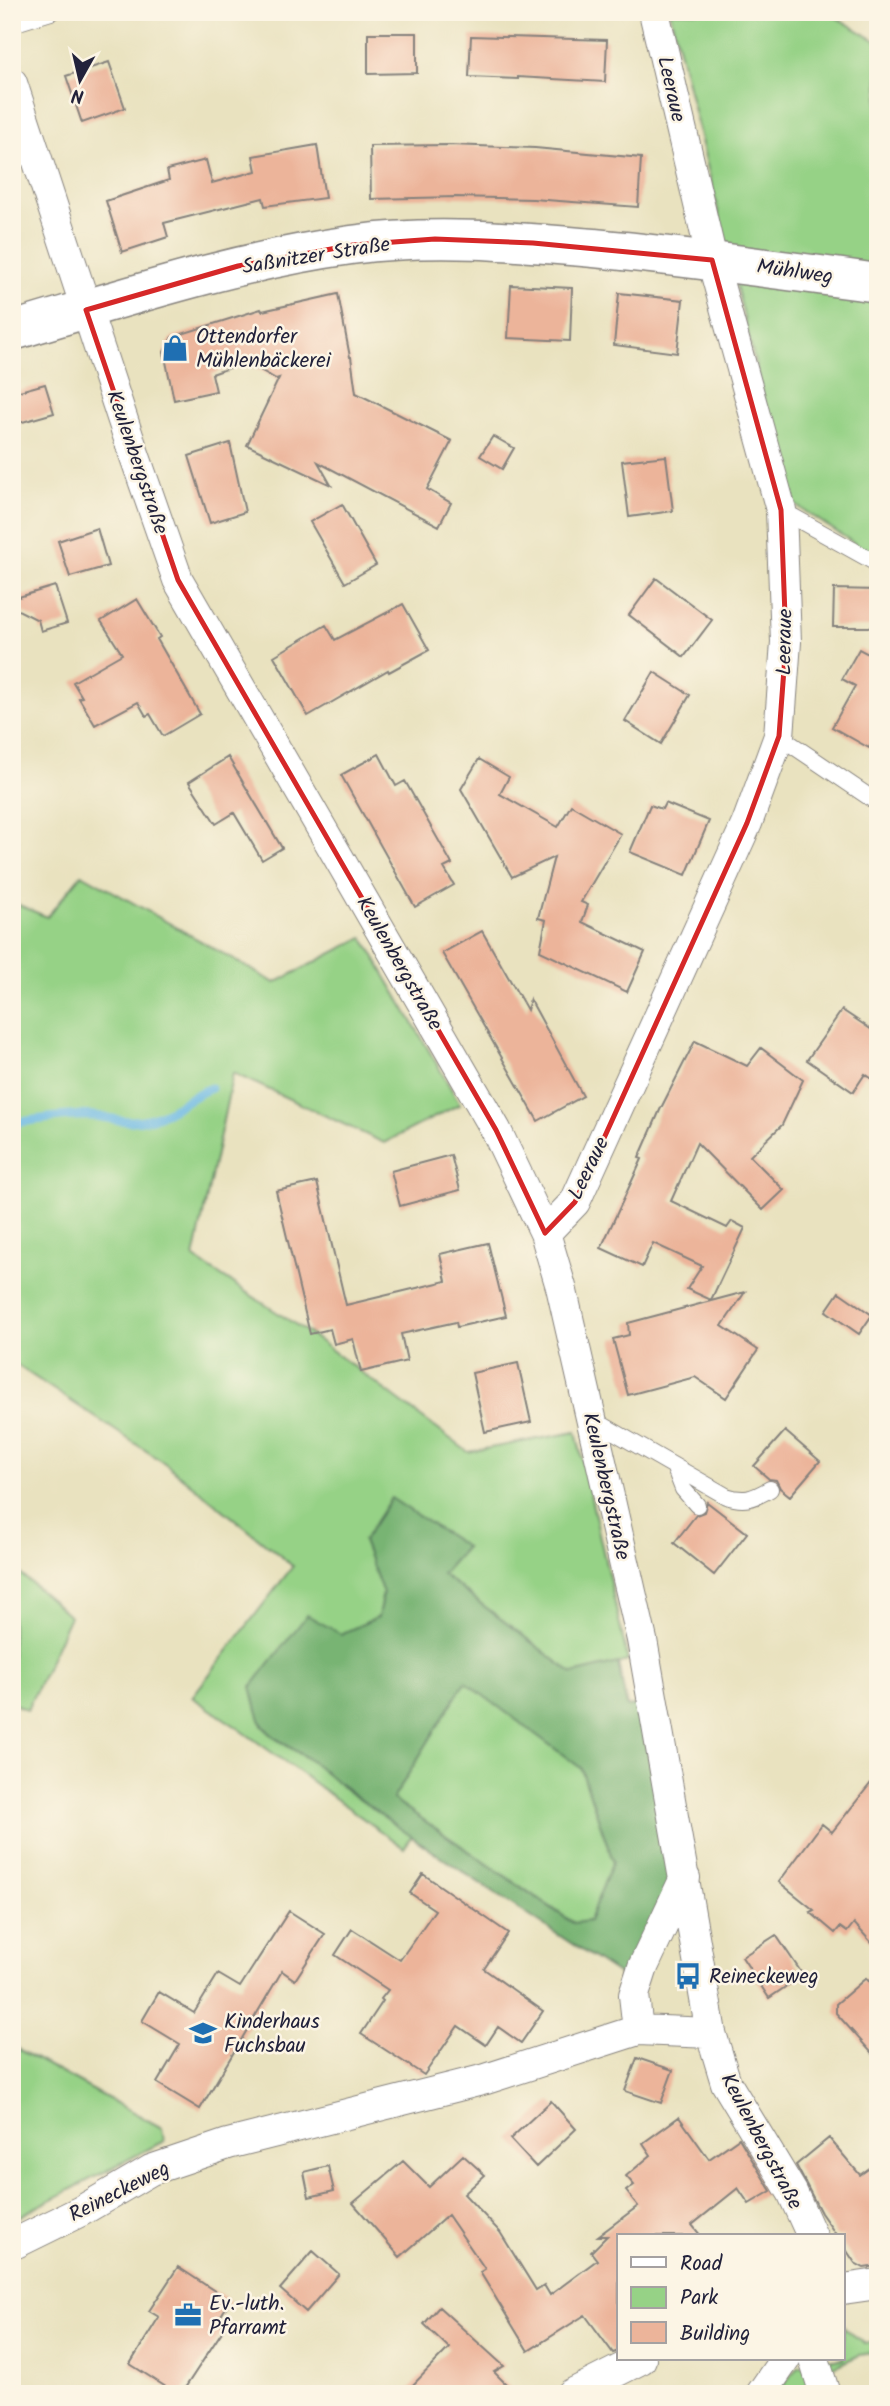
<svg xmlns="http://www.w3.org/2000/svg" width="890" height="2406" font-family="Kalam,sans-serif">
  <style>
    .green { fill: #96d286; stroke: #5c7a60; stroke-width: 2 }
    .forest { fill: #78b473; stroke: #4d6b57; stroke-width: 2; fill-rule: evenodd }
    .lines { fill: none; stroke-linecap: round; stroke-linejoin: round }
    .stream { stroke: #68b8e3; stroke-width: 9 }
    .building { fill: #ecb49a }
    .service-casing { stroke: #86827d; stroke-width: 18 }
    .minor-casing { stroke: #86827d; stroke-width: 32 }
    .tertiary-casing { stroke: #86827d; stroke-width: 41 }
    .service { stroke: #fff; stroke-width: 16 }
    .minor { stroke: #fff; stroke-width: 30 }
    .tertiary { stroke: #fff; stroke-width: 38 }
    .marked { fill: none; stroke: #d62828; stroke-width: 5; stroke-linejoin: round }
    .labels { text-anchor: middle; stroke-width: 5; stroke-linejoin: round; paint-order: stroke }
    .street-label { font-size: 21px; fill: #22223b; stroke: #fcf5e5 }
    .poi-label { font-size: 21px; fill: #22223b; stroke: #fcf5e5; text-anchor: start }
  </style>
  <rect width="100%" height="100%" fill="#fcf5e5"/>
  <filter id="ink" filterUnits="userSpaceOnUse"><feTurbulence type="fractalNoise" baseFrequency=".0143" numOctaves="2"/><feDisplacementMap in="SourceGraphic" scale="14" xChannelSelector="R" yChannelSelector="G"/><feConvolveMatrix kernelMatrix="1 2 1 2 8 2 1 2 1" color-interpolation-filters="sRGB"/></filter>
  <filter id="wash" filterUnits="userSpaceOnUse"><feTurbulence type="fractalNoise" baseFrequency=".00686" numOctaves="4" result="noise"/><feDisplacementMap in="SourceGraphic" scale="28" xChannelSelector="R" yChannelSelector="G"/><feGaussianBlur stdDeviation="1.57" result="paint"/><feColorMatrix in="noise" values="0 0 0 0 0 0 0 0 0 0 0 0 0 0 0 0 0 1.4 0 .05"/><feComposite in="paint" operator="in"/></filter>
  <g filter="url(#wash)">
    <rect width="100%" height="100%" fill="#e9e2bf"/>
    <path class="green" d="M670 12H827L878 42V559L788 500Z
      M82 874 275 983 363 937 460 1104 384 1143 233 1073 194 1258 310 1334 468 1452 576 1432 628 1661 573 1674 442 1574 466 1547 363 1541 383 1593 378 1618 341 1634 252 1687 262 1726 279 1741 308 1759 347 1791 412 1836 404 1848 238 1728 192 1697 293 1566 166 1464 12 1362V902L47 917Z
      M12 1567 70 1616 27 1710 12 1703Z
      M465 1681 581 1768 613 1861 589 1921 574 1923 393 1799Z
      M12 2046 162 2128 164 2141 12 2220Z
      M843 2326C851 2338 859 2336 866 2344L878 2341V2352L860 2355 826 2370 824 2359H843Z
      M798 2366H804L812 2387 788 2394H777Z"/>
    <path class="forest" d="M391 1498 466 1547 442 1574 573 1674 618 1663 627 1707 637 1705 675 1874 625 1979C519 1908 410 1841 312 1762 297 1749 277 1743 264 1727 257 1718 255 1699 251 1687L307 1615 341 1634 378 1617 383 1593 363 1541ZM465 1682 581 1768 613 1861 589 1921 573 1923 393 1799Z"/>
    <g class="lines">
      <path class="stream" d="M12 1123C39 1120 67 1114 94 1116 113 1118 128 1124 148 1119 172 1114 188 1096 211 1088"/>
    </g>
    <g id="blocks">
      <path class="building" d="M368 33H417V73L368 74Z
        M471 36 607 40 605 82 518 77V79L469 77Z
        M109 62 125 108 82 123 66 76Z
        M317 145 325 198 265 206 263 198 164 223 168 237 122 252 106 201 169 180 167 170 206 160 212 183 256 171 253 156Z
        M450 145 535 148 641 158 638 207 533 199 456 197 371 199 370 146Z
        M511 285 572 288 570 341 508 338Z
        M619 293 683 300 677 353 614 345Z
        M338 294 350 357H351L356 393 452 441 427 489 451 503 439 526 318 462 331 485 247 445 279 378 276 379 246 362 212 374 216 391 174 400 164 352 172 337 261 309 262 311Z
        M45 384 54 413 12 425V393Z
        M493 436 514 448 502 469 480 456Z
        M230 443 245 512 210 523 189 456Z
        M666 456 673 511 629 517 622 461Z
        M342 504 376 565 345 583 310 522Z
        M97 528 108 566 70 577 58 541Z
        M656 578 712 620 684 657 629 615Z
        M55 586 67 623 41 631 38 620 12 607V599Z
        M834 589 878 590V613H874V627H833Z
        M137 599 160 637 157 639 200 714 163 736 150 714 146 716 138 702 95 725 79 698 82 697 73 682 122 654 101 621Z
        M403 604 429 650 389 672 388 670 308 716 274 656 326 625 335 640Z
        M878 646V732L869 748 832 727 855 686 842 679 859 649 872 656Z
        M654 672 690 695 661 744 625 721Z
        M379 754 396 786 405 781 452 864 444 868 454 885 415 907 341 775Z
        M228 757 282 848 262 860 234 813 216 824 189 782Z
        M479 759 509 777 500 794 558 827 571 805 621 834 581 902 588 905 582 922 645 952 627 992 540 951 546 920 538 918 554 857 512 877 461 789Z
        M665 803 709 821 686 875 630 852 650 805 662 809Z
        M482 931 527 1010 530 999 583 1096 538 1121 442 953Z
        M842 1010 878 1034V1083L865 1074 853 1092 807 1060Z
        M695 1041 747 1066 761 1048 803 1080 782 1125 750 1156 784 1190 763 1210 697 1143 671 1201 727 1228 732 1221 745 1228 711 1300 687 1289 702 1266 653 1243 642 1267 601 1248 642 1159 639 1158 660 1110Z
        M451 1155 460 1190 400 1206 391 1171Z
        M317 1182 346 1305 446 1281 440 1254 488 1243 506 1316 457 1327 456 1322 401 1334 407 1361 361 1372 353 1339 334 1344 330 1329 310 1334 276 1191Z
        M745 1292 722 1326 758 1350 726 1398 695 1377 628 1395 613 1339 629 1335 628 1323Z
        M839 1292 872 1315 859 1334 826 1311Z
        M518 1363 531 1422 485 1432 472 1373Z
        M785 1431 820 1461 790 1496 780 1488 776 1480 769 1479 754 1466Z
        M707 1502 747 1533 714 1575 674 1543 696 1515 704 1512Z
        M878 1774V1950L854 1923 847 1932 840 1927 835 1933 810 1912 814 1910 779 1882 822 1824 832 1832Z
        M423 1874 508 1933 484 1969 543 2011 521 2043 498 2027 486 2045 458 2026 424 2075 361 2034 383 2001 381 1999 388 1990 335 1955 352 1929 400 1960 435 1910 410 1893Z
        M289 1911 325 1934 295 1980 282 1971 200 2109 157 2083 180 2044 142 2021 159 1992 194 2013 218 1974 240 1987Z
        M776 1935 803 1975 769 1998 742 1957Z
        M866 1978 878 1992V2060L836 2013V2004Z
        M637 2058 673 2070 661 2103 625 2091Z
        M551 2101 576 2129 536 2167 510 2139Z
        M679 2117 709 2159 739 2138 771 2191 749 2204 738 2188 692 2225 701 2236H619V2351L613 2353 585 2315 528 2351 480 2272 485 2269 448 2215 400 2257 353 2203 403 2161 429 2187 463 2155 485 2175 464 2194 500 2232 536 2290 544 2285 550 2295 597 2260 591 2252 607 2236H598L638 2206 626 2191 634 2185 626 2176 651 2155 643 2143Z
        M829 2138 860 2175 878 2162V2266L864 2268 855 2263 843 2245V2236H837L821 2213 796 2165Z
        M328 2166 334 2191 309 2197 304 2172Z
        M313 2251 339 2274 306 2312 280 2289Z
        M178 2267 230 2301 217 2322 225 2327 181 2394H177L130 2364 159 2317 149 2311Z
        M439 2307 504 2366 494 2372 516 2394H404L449 2348 424 2324Z"/>
    </g>
  </g>
  <g filter="url(#ink)">
    <use href="#blocks" fill-opacity="0" stroke="#86827d" stroke-width="2"/>
    <g class="lines">
      <defs>
        <path id="service" d="M12 24 51 12
          M781 510 878 564
          M779 736 878 803
          M592 1419 726 1496C744 1502 753 1499 770 1489
          M674 1466 683 1489 697 1505"/>
        <path id="minor" d="M12 83 132 448 178 580 496 1130 545 1233 561 1287 642 1640 711 2033 726 2083 792 2192 812 2236
          M545 1233 575 1202 747 823 779 736 786 642 781 510 712 260 654 12
          M638 2030 634 1995 643 1967 685 1878
          M16 2243 81 2211 151 2170 228 2144 486 2079 638 2030 711 2033
          M843 2289 878 2284
          M814 2359 825 2394
          M572 2394 641 2359
          M761 2394 785 2359"/>
        <path id="tertiary" d="M12 331C124 298 236 261 351 245 431 234 514 241 594 248 689 257 783 270 878 283"/>
      </defs>
      <use href="#service" class="service-casing"/>
      <use href="#minor" class="minor-casing"/>
      <use href="#tertiary" class="tertiary-casing"/>
      <use href="#service" class="service"/>
      <use href="#minor" class="minor"/>
      <use href="#tertiary" class="tertiary"/>
    </g>
  </g>
  <path class="marked" d="M435 239 533 243 712 260 781 510 786 642 779 736 747 823 575 1202 545 1233 496 1130 178 580 86 310 238 266 353 245Z"/>
  <defs>
    <symbol id="shop-bare" viewBox="-9 -9 18 18"><path d="M-5-2.5h2.3a2.7 3.5 0 0 1 5.4 0H5L5.5 6h-11ZM-1.5-2.5h3a1.5 2.3 0 0 0-3 0Z" fill="#1f6fb2" stroke="#fcf5e5" stroke-width="2.5" paint-order="stroke"/></symbol>
    <symbol id="bus-bare" viewBox="-9 -9 18 18"><path d="M-5-6H5V4H4V6H2V4H-2V6H-4V4H-5ZM-3.5-4V0h7V-4ZM-3.5 1.2v1.5H-2V1.2ZM2 1.2v1.5H3.5V1.2Z" fill="#1f6fb2" stroke="#fcf5e5" stroke-width="2.5" paint-order="stroke"/></symbol>
    <symbol id="school-bare" viewBox="-9 -9 18 18"><path d="M0-5L7-2L0 1L-7-2ZM-4 1L0 2.5L4 1V4Q0 6-4 4Z" fill="#1f6fb2" stroke="#fcf5e5" stroke-width="2.5" paint-order="stroke"/></symbol>
    <symbol id="office-bare" viewBox="-9 -9 18 18"><path d="M-6-3h4V-5.5h4V-3h4V5H-6ZM-1-4.5V-3h2v-1.5ZM-6 0V1H6V0Z" fill="#1f6fb2" stroke="#fcf5e5" stroke-width="2.5" paint-order="stroke"/></symbol>
  </defs>
  <g fill-rule="evenodd">
    <use href="#shop-bare" x="156" y="329" width="38" height="38"/>
    <use href="#bus-bare" x="669" y="1957" width="38" height="38"/>
    <use href="#school-bare" x="184" y="2014" width="38" height="38"/>
    <use href="#office-bare" x="169" y="2296" width="38" height="38"/>
  </g>
  <g class="labels">
    <g class="street-label">
      <text transform="translate(672 89) rotate(77)" y="7">Leeraue</text>
      <text transform="translate(316 255) rotate(-9)" y="7">Saßnitzer Straße</text>
      <text transform="translate(795 271) rotate(8)" y="7">Mühlweg</text>
      <text transform="translate(138 462) rotate(71)" y="7">Keulenbergstraße</text>
      <text transform="translate(784 642) rotate(-89)" y="7">Leeraue</text>
      <text transform="translate(400 963) rotate(60)" y="7">Keulenbergstraße</text>
      <text transform="translate(588 1168) rotate(-64)" y="7">Leeraue</text>
      <text transform="translate(607 1486) rotate(77)" y="7">Keulenbergstraße</text>
      <text transform="translate(762 2141) rotate(62)" y="7">Keulenbergstraße</text>
      <text transform="translate(119 2191) rotate(-27)" y="7">Reineckeweg</text>
    </g>
    <g class="poi-label">
      <text x="196" y="343">Ottendorfer<tspan x="196" dy="24">Mühlenbäckerei</tspan></text>
      <text x="709" y="1983">Reineckeweg</text>
      <text x="224" y="2028">Kinderhaus<tspan x="224" dy="24">Fuchsbau</tspan></text>
      <text x="209" y="2310">Ev.-luth.<tspan x="209" dy="24">Pfarramt</tspan></text>
    </g>
  </g>
  <rect width="890" height="2406" fill="none" stroke="#fcf5e5" stroke-width="42"/>
  <rect x="617" y="2234" width="228" height="126" fill="#fcf5e5" stroke="#a5a1a1" stroke-width="2"/>
  <rect x="631" y="2257" width="35" height="10" fill="#ffffff" stroke="#a5a1a1" stroke-width="2"/>
  <text x="680" y="2270" font-size="21" fill="#22223b">Road</text>
  <rect x="631" y="2287" width="35" height="21" fill="#96d286" stroke="#a5a1a1" stroke-width="2"/>
  <text x="680" y="2304" font-size="21" fill="#22223b">Park</text>
  <rect x="631" y="2322" width="35" height="21" fill="#ecb49a" stroke="#a5a1a1" stroke-width="2"/>
  <text x="680" y="2340" font-size="21" fill="#22223b">Building</text>
  <g transform="translate(80 80) rotate(188)" stroke="#fcf5e5" stroke-width="5" paint-order="stroke">
  <path d="M0-5L12 26L0 18L-12 26Z" fill="#22223b"/>
  <text y="-10" font-size="19" font-weight="bold" text-anchor="middle" fill="#22223b">N</text>
  </g>
</svg>
